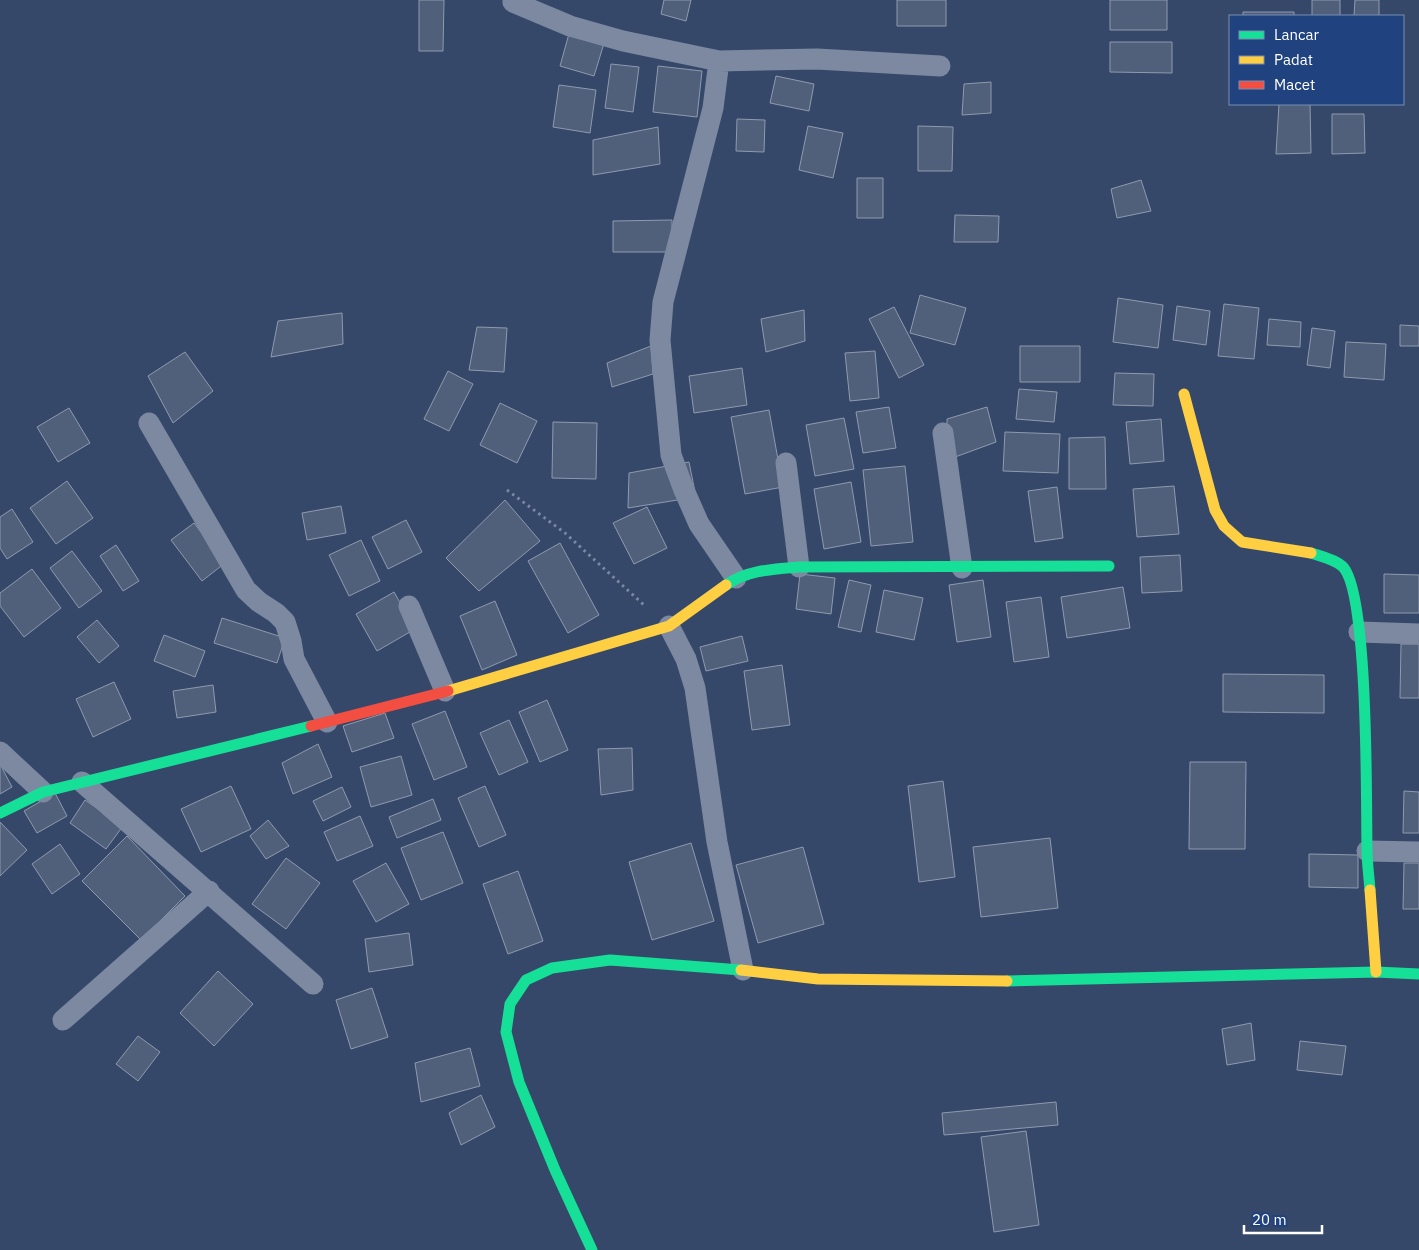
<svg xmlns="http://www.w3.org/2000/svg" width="1419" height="1250" font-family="'IBM Plex Sans',sans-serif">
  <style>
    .building { fill: #505f7a; stroke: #8f9aae }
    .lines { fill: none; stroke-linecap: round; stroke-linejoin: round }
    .path { stroke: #7c89a0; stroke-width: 3; stroke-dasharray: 2.5 4; stroke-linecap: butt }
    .street { stroke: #7c89a0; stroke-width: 21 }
    .fast { stroke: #16e098; stroke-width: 11 }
    .slow { stroke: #ffcf43; stroke-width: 11 }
    .jam { stroke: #f24e42; stroke-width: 11 }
  </style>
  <rect width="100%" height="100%" fill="#364869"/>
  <path class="building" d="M419 0H444L443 51H419Z
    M664 0H691L686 21 661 14Z
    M897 0H946V26H897Z
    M1110 0H1167V30H1110Z
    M1312 0H1340V16H1312Z
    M1355 0H1379V16H1354Z
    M1243 12H1294V16H1243Z
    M570 30 605 40 594 76 560 66Z
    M1110 42H1172V73L1110 72Z
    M611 64 639 67 633 112 605 108Z
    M658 66 702 71 697 117 653 112Z
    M776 76 814 84 809 111 770 103Z
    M991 82V113L962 115 964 84Z
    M559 85 596 90 590 133 553 127Z
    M1279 104H1310L1311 153 1276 154Z
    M1332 114H1364L1365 153 1332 154Z
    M737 119 765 120 764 152 736 151Z
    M808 126 843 133 833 178 799 170Z
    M918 126 953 127 952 171H918Z
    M658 127 660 164 593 175V140Z
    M857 178H883V218H857Z
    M1141 180 1151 211 1117 218 1111 189Z
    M955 215 999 216 998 242H954Z
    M672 220V252H613V221Z
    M920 295 966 308 955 345 910 333Z
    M1118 298 1163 305 1158 348 1113 342Z
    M1224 304 1259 308 1254 359 1218 356Z
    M1177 306 1210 311 1206 345 1173 340Z
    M894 307 924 365 899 378 869 319Z
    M804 310 805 341 766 352 761 319Z
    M342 313 343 344 271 357 278 321Z
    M1269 319 1301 322 1300 347 1267 345Z
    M1400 325 1419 326V346H1400Z
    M477 327 507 328 504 372 469 370Z
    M1312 328 1335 331 1330 368 1307 365Z
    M1346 342 1386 344 1384 380 1344 377Z
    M651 346 653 374 612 387 607 363Z
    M1020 346H1080V382H1020Z
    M875 351 879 398 850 401 845 353Z
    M185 352 213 391 173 423 148 376Z
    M742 368 747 405 694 413 689 376Z
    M448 371 473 384 449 431 424 419Z
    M1115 373 1154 374 1153 406 1113 405Z
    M1019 389 1057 392 1054 422 1016 419Z
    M500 403 537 421 517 463 480 445Z
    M889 407 896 448 863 453 856 412Z
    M987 407 996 442 947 460V419Z
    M69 408 90 443 58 462 37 427Z
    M769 410 783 487 745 494 731 417Z
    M844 418 854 469 815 476 806 425Z
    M1161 419 1164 461 1130 464 1126 422Z
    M553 422 597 423 596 479 552 478Z
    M1005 432 1060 434 1058 473 1003 471Z
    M1105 437 1106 489H1069V438Z
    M689 462 696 497 628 508 629 473Z
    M905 466 913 542 871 546 863 470Z
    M67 481 93 518 56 544 30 508Z
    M851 482 861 542 824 549 814 489Z
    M1174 486 1179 534 1137 537 1133 489Z
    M1057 487 1063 538 1035 542 1028 491Z
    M505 500 540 541 479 591 446 558Z
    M341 506 346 533 307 540 302 513Z
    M647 507 667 548 634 564 613 523Z
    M12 509 33 542 7 559 0 548V517Z
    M406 520 422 552 388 569 372 537Z
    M194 523 225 563 202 581 171 540Z
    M361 540 380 581 349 596 329 555Z
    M560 543 599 615 568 633 528 561Z
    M116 545 139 581 123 591 100 556Z
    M72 551 102 591 79 608 50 568Z
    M1180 555 1182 591 1142 593 1140 557Z
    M32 569 61 608 24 637 0 606V593Z
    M800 574 835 578 831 614 796 609Z
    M1384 574 1419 575V613H1384Z
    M849 580 871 585 861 632 838 627Z
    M983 580 991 637 957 642 949 585Z
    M1123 587 1130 628 1067 638 1061 597Z
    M884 590 923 598 914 640 876 632Z
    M394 592 415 629 377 651 356 614Z
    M1041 597 1049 657 1014 662 1006 602Z
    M495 601 517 655 482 670 460 616Z
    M222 618 285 638 277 663 214 643Z
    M97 620 119 646 99 663 77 637Z
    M164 635 205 651 195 677 154 661Z
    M742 636 748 661 706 671 700 647Z
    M1401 644H1419V698H1400Z
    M782 665 790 725 752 730 744 671Z
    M1223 674 1324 675V713L1223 712Z
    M114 682 131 719 93 737 76 699Z
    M213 685 216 712 177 718 173 691Z
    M547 700 568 750 540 762 519 712Z
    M445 711 467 767 434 780 412 724Z
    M385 713 394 738 352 752 343 726Z
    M509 720 528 762 499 775 480 733Z
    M318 744 332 777 293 794 282 763Z
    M632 748 633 790 601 795 598 749Z
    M401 756 412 795 371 807 360 767Z
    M1190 762H1246L1245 849H1189Z
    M0 764 12 787 0 794Z
    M943 781 955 877 919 882 908 786Z
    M231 786 251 829 201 852 181 809Z
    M485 786 506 835 479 847 458 798Z
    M342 787 351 807 323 821 313 801Z
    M1404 791 1419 792V833H1403Z
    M55 793 67 816 37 833 24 811Z
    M433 799 441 820 397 838 389 817Z
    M85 800 123 826 106 849 70 823Z
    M360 816 373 846 337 861 324 832Z
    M268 820 289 846 266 859 250 836Z
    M0 822 27 850 0 876Z
    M443 832 463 883 421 900 401 848Z
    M127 836 185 896 141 940 82 881Z
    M1050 838 1058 908 981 917 973 847Z
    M691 843 714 921 652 940 629 862Z
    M60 844 80 874 52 894 32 864Z
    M803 847 824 924 758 943 736 865Z
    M1309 854 1358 855V888L1309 887Z
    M286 858 320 883 286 929 252 904Z
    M386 863 409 904 376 922 353 881Z
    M1404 863H1419V909H1403Z
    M518 871 543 941 508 954 483 884Z
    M409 933 413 965 369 972 365 939Z
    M218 971 253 1004 214 1046 180 1013Z
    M372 988 388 1037 351 1049 336 1000Z
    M1251 1023 1255 1060 1227 1065 1222 1029Z
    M138 1036 160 1052 138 1081 116 1064Z
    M1300 1041 1346 1046 1342 1075 1297 1070Z
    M470 1048 480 1086 421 1102 415 1063Z
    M481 1095 495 1127 461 1145 449 1113Z
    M1056 1102 1058 1125 944 1135 942 1113Z
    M1026 1131 1039 1225 994 1232 981 1137Z"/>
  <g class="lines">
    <path class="path" d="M507 490 565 533 644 605"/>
    <path class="street" d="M513 2 570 26 623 41 719 61 817 59 940 66
      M719 61 713 108 663 302 660 340 671 455 684 490 699 524 736 578
      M149 423 246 590 259 602 276 613 285 622 291 641 294 659 327 722
      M943 433 962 568
      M786 463 799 567
      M409 606 445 691
      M669 626 686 659 695 688 717 842 743 970
      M1359 632 1419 634
      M0 752 43 792
      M82 782 313 984
      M1367 851 1419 852
      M63 1020 209 891"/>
    <path class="fast" d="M1311 553C1320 556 1334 559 1342 566 1369 589 1366 804 1367 849 1367 862 1369 877 1370 890
      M726 585C747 570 774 569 799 567L1109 566
      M0 813 43 792 311 726
      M1007 981 1376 972 1419 974
      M592 1250 555 1170 519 1082 506 1032 510 1004 526 980 552 968 610 960 741 970"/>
    <path class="slow" d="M1184 394 1215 510 1224 526 1242 542 1311 553
      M448 691 669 626 726 585
      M1370 890 1376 972
      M741 970 818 979 1007 981"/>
    <path class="jam" d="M311 726 448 691"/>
  </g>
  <rect x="1229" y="15" width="175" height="90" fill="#20427f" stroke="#798eb2"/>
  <rect x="1239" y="31" width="25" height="8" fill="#16e098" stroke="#798eb2"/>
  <text x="1274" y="40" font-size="15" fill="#ffffff">Lancar</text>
  <rect x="1239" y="56" width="25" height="8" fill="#ffcf43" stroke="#798eb2"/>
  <text x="1274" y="65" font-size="15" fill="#ffffff">Padat</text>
  <rect x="1239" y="81" width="25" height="8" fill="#f24e42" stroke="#798eb2"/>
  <text x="1274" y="90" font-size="15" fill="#ffffff">Macet</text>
  <path d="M1244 1225v8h78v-8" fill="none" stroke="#ffffff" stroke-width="2.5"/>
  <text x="1252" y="1225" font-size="15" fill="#ffffff" stroke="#20427f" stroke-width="4" paint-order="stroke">20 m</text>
</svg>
